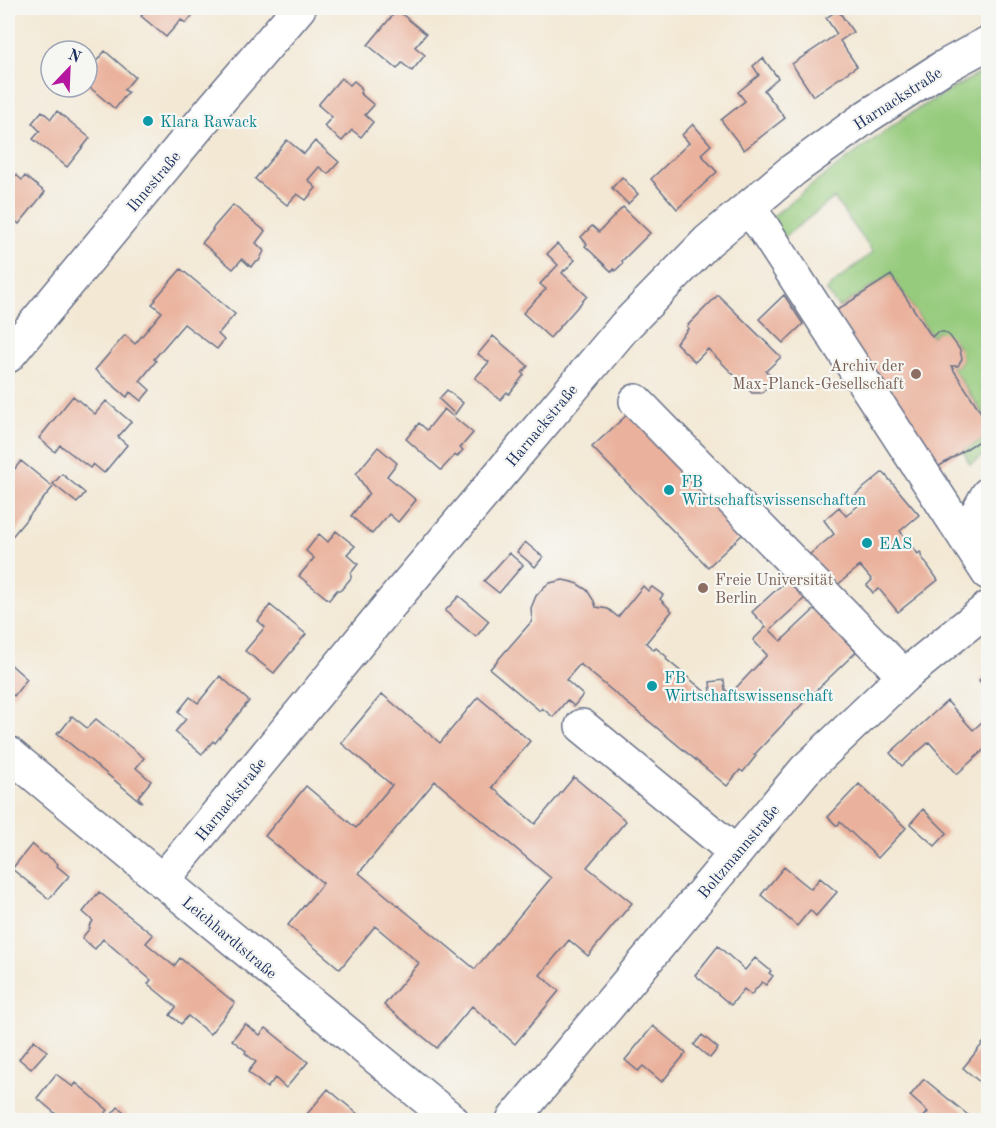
<svg xmlns="http://www.w3.org/2000/svg" width="996" height="1128" font-family="'Old Standard TT',serif">
  <style>
    .green { fill: #96cb7d; stroke: #587d6e; stroke-width: 1.5 }
    .building { fill: #eab29d; fill-rule: evenodd }
    .lines { fill: none; stroke-linecap: round; stroke-linejoin: round }
    .minor-casing { stroke: #677087; stroke-width: 36 }
    .minor { stroke: #fff; stroke-width: 33 }
    .culture-dot { fill: #0f9aa8; stroke: #f6f6f2; stroke-width: 2 }
    .education-dot { fill: #8d6e63; stroke: #f6f6f2; stroke-width: 2 }
    .labels { text-anchor: middle; stroke-width: 4.5; stroke-linejoin: round; paint-order: stroke }
    .street-label { font-size: 16px; fill: #1b2f5e; stroke: #f6f6f2 }
    .culture-label { font-size: 16px; fill: #0d838f; stroke: #f6f6f2; text-anchor: start }
    .education-label { font-size: 16px; fill: #785e54; stroke: #f6f6f2; text-anchor: end }
  </style>
  <rect width="100%" height="100%" fill="#f6f6f2"/>
  <filter id="ink" filterUnits="userSpaceOnUse"><feTurbulence type="fractalNoise" baseFrequency=".0167" numOctaves="2"/><feDisplacementMap in="SourceGraphic" scale="12" xChannelSelector="R" yChannelSelector="G"/><feConvolveMatrix kernelMatrix="1 2 1 2 8 2 1 2 1" color-interpolation-filters="sRGB"/></filter>
  <filter id="wash" filterUnits="userSpaceOnUse"><feTurbulence type="fractalNoise" baseFrequency=".008" numOctaves="4" result="noise"/><feDisplacementMap in="SourceGraphic" scale="24" xChannelSelector="R" yChannelSelector="G"/><feGaussianBlur stdDeviation="1.35" result="paint"/><feColorMatrix in="noise" values="0 0 0 0 0 0 0 0 0 0 0 0 0 0 0 0 0 1.4 0 .05"/><feComposite in="paint" operator="in"/></filter>
  <g filter="url(#wash)">
    <rect width="100%" height="100%" fill="#f3e8d4"/>
    <path class="green" d="M988 68V421L951 366H958L962 359C959 346 952 333 937 332L932 337 891 275 839 308 826 290 873 252 834 198 783 238 770 219 808 188 906 116Z
      M988 436V453L970 464 963 451Z"/>
    <g id="blocks">
      <path class="building" d="M149 8H199L186 23 181 20 166 37 141 16Z
        M937 8H951L940 14Z
        M397 10 426 34 415 47 425 55 412 71 402 63 397 69 368 45Z
        M838 10 853 32 840 41 857 66 813 96 792 64 837 34 826 18Z
        M105 51 135 77 124 90 128 92 115 109 87 85V58L94 64Z
        M763 58 778 78 764 90 785 118 744 150 721 120 745 101 738 92 759 75 753 66Z
        M341 78 350 85 354 81 361 87 360 88 362 90 360 93 374 105 365 115 373 122 361 137 352 130 342 141 324 126 332 117 318 105Z
        M42 111 51 119 57 111 90 138 67 167 33 139 40 131 32 123Z
        M693 124 711 145 701 154 717 172 677 209 651 179 689 143 682 135Z
        M287 140 304 154 315 141 339 162 328 174 319 167 308 180 316 188 306 200 297 194 287 205 255 179Z
        M8 168 22 180 25 176 45 192 19 224 8 215Z
        M622 177 638 194 628 204 612 188Z
        M233 205 265 231 256 243 264 251 259 261 253 264 251 267 242 259 233 269 202 243 213 230 212 229Z
        M623 207 650 233 622 261 623 263 615 271 614 269 612 272 585 246 587 244 581 237 592 226 599 232Z
        M557 244 575 260 565 271 564 270 562 273 587 296 550 338 523 313 546 289 540 284 558 265 547 254Z
        M181 269 235 314 218 334 224 340 217 349 184 324 154 359 156 361 140 381 150 390 141 401 130 392 127 397 95 370 125 335 135 344 162 312 152 304 156 300 155 299Z
        M891 275 932 337 937 332H944L950 336 960 350 962 359 958 366H951L988 423V435L938 467 834 312Z
        M718 295 781 357 766 371 770 375V384L762 393H752L708 349 695 362 676 343 688 329 687 326Z
        M784 295 803 324 783 343 759 319Z
        M493 336 528 366 522 373 524 375 509 394 507 392 500 400 475 378 489 362 478 354Z
        M447 390 463 403 455 414 439 399Z
        M73 396 95 414 106 401 131 422 118 437 127 445 104 473 93 464 90 468 60 445 55 452 39 438Z
        M444 409 473 433 460 448 463 450 457 457 455 455 441 470 406 439 419 423 427 430Z
        M630 412 745 532 708 567 592 447Z
        M378 447 397 463 387 476 416 500 398 522 389 514 372 534 351 516 369 493 356 474Z
        M21 461 53 487 10 539 8 537V477Z
        M883 472 919 515 900 531 918 554 920 552 922 554 921 556 938 580 898 612 879 589 873 593 867 585 872 580 860 566 836 586 809 555 834 534 824 520 839 507 846 516 861 503 855 495Z
        M62 474 85 493 77 503 53 484Z
        M336 531 355 546 347 554 358 564 351 573V578L341 590H337L329 600 299 576 314 558 306 551 319 534 328 542Z
        M525 542 543 557 535 567 517 552Z
        M509 553 523 565 499 593 484 581Z
        M788 579 806 597 770 630 781 641 816 608 856 652 806 700 754 755 756 756 743 772 740 770 727 786 580 664 566 680 583 695 574 706 567 700 553 717 542 708 540 711 490 669 532 621 531 608 536 596 545 586 550 583 563 580 576 583 587 590 594 601 596 607 608 609 618 617 643 586 648 591 652 587 663 595 660 599 672 611 646 643 654 650 656 648 667 657 666 659 709 695 711 693 710 682 724 680 725 690 731 693 767 655 753 640 766 627 752 612Z
        M459 596 489 621 476 637 445 611Z
        M270 605 306 634 274 673 245 651 265 627 258 621Z
        M8 662 27 679 14 696 8 691Z
        M988 666V692L979 680 986 674 983 670Z
        M220 676 249 701 215 743 213 741 202 754 175 732 186 719 178 712 190 697 198 703Z
        M382 694 440 743 478 697 530 741 492 787 535 824 574 777 626 821 587 867 632 903 588 956 569 940 540 975 559 991 515 1044 472 1006 437 1048 384 1005 419 963 375 926 340 969 288 925 323 883 265 836 306 786 356 828 392 785 341 743ZM435 781 551 878 475 969 359 873Z
        M947 701 973 730 982 722 988 729V746L957 774 929 742 902 766 890 753Z
        M72 716 87 728 96 719 144 758 136 768 151 781 138 797 142 801 141 802 57 733 59 731 60 732 71 718 70 717Z
        M859 784 906 828 878 858 840 822 837 826 828 817Z
        M923 809 947 833 935 846 910 824Z
        M32 844 44 855 45 854 58 864 57 866 69 876 49 899 12 869Z
        M784 867 811 889 820 878 837 892 816 916 810 910 797 926 761 895Z
        M99 892 153 935 146 943 158 953 174 966 180 958 235 1003 210 1034 188 1016 181 1024 170 1015 176 1007 148 984 151 980 103 939 95 949 82 938 90 928 89 926 93 921 83 912Z
        M718 946 745 970 755 958 771 971 769 973 773 976 766 985 762 982 751 995 744 989 731 1005 695 975Z
        M245 1024 260 1035 266 1028 308 1062 286 1088 275 1078 267 1088 248 1072 256 1062 245 1053 246 1051 232 1040Z
        M653 1026 686 1053 662 1082 643 1066 638 1071 625 1060Z
        M702 1035 718 1048 710 1058 694 1045Z
        M988 1037V1089L963 1068Z
        M34 1040 47 1051 31 1069 19 1059Z
        M56 1074 73 1087 76 1083 108 1110 99 1120H63L37 1098Z
        M924 1079 974 1120H921L928 1112 910 1096Z
        M328 1089 360 1116 356 1120H302Z
        M118 1107 128 1115 124 1120H107Z"/>
    </g>
  </g>
  <g filter="url(#ink)">
    <use href="#blocks" fill-opacity="0" stroke="#677087" stroke-width="1.5"/>
    <g class="lines">
      <defs>
        <path id="minor" d="M748 208 762 226 988 573
          M8 356 214 107 299 8
          M636 401 904 676
          M964 536 988 494
          M582 726 736 853
          M8 753 452 1120
          M162 881 393 601 625 326 708 241 793 170 866 117 942 68 988 43
          M513 1120 805 770 904 676 988 608"/>
      </defs>
      <use href="#minor" class="minor-casing"/>
      <use href="#minor" class="minor"/>
    </g>
  </g>
  <g class="culture-dot">
    <circle cx="148" cy="121" r="6"/>
    <circle cx="669" cy="490" r="6"/>
    <circle cx="867" cy="543" r="6"/>
    <circle cx="652" cy="686" r="6"/>
  </g>
  <g class="education-dot">
    <circle cx="916" cy="374" r="6"/>
    <circle cx="703" cy="588" r="6"/>
  </g>
  <g class="labels">
    <g class="street-label">
      <text transform="translate(897 98) rotate(-33)" y="6">Harnackstraße</text>
      <text transform="translate(153 181) rotate(-50)" y="6">Ihnestraße</text>
      <text transform="translate(541 425) rotate(-50)" y="6">Harnackstraße</text>
      <text transform="translate(230 799) rotate(-51)" y="6">Harnackstraße</text>
      <text transform="translate(738 851) rotate(-50)" y="6">Boltzmannstraße</text>
      <text transform="translate(230 937) rotate(40)" y="6">Leichhardtstraße</text>
    </g>
    <g class="culture-label">
      <text x="160" y="127">Klara Rawack</text>
      <text x="681" y="487">FB<tspan x="681" dy="18">Wirtschaftswissenschaften</tspan></text>
      <text x="879" y="549">EAS</text>
      <text x="664" y="683">FB<tspan x="664" dy="18">Wirtschaftswissenschaft</tspan></text>
    </g>
    <g class="education-label">
      <text x="904" y="371">Archiv der<tspan x="904" dy="18">Max-Planck-Gesellschaft</tspan></text>
      <text x="715" y="585" text-anchor="start">Freie Universität<tspan x="715" dy="18">Berlin</tspan></text>
    </g>
  </g>
  <rect width="996" height="1128" fill="none" stroke="#f6f6f2" stroke-width="30"/>
  <g transform="translate(69 69) rotate(23)"><circle r="28" fill="#f6f6f2" stroke="#9ea6b7" stroke-width="1.5"/>
  <path d="M0-4.5L10 22L0 15L-10 22Z" fill="#b5179e"/>
  <text y="-9" font-size="16" font-weight="bold" text-anchor="middle" fill="#1b2f5e">N</text>
  </g>
</svg>
